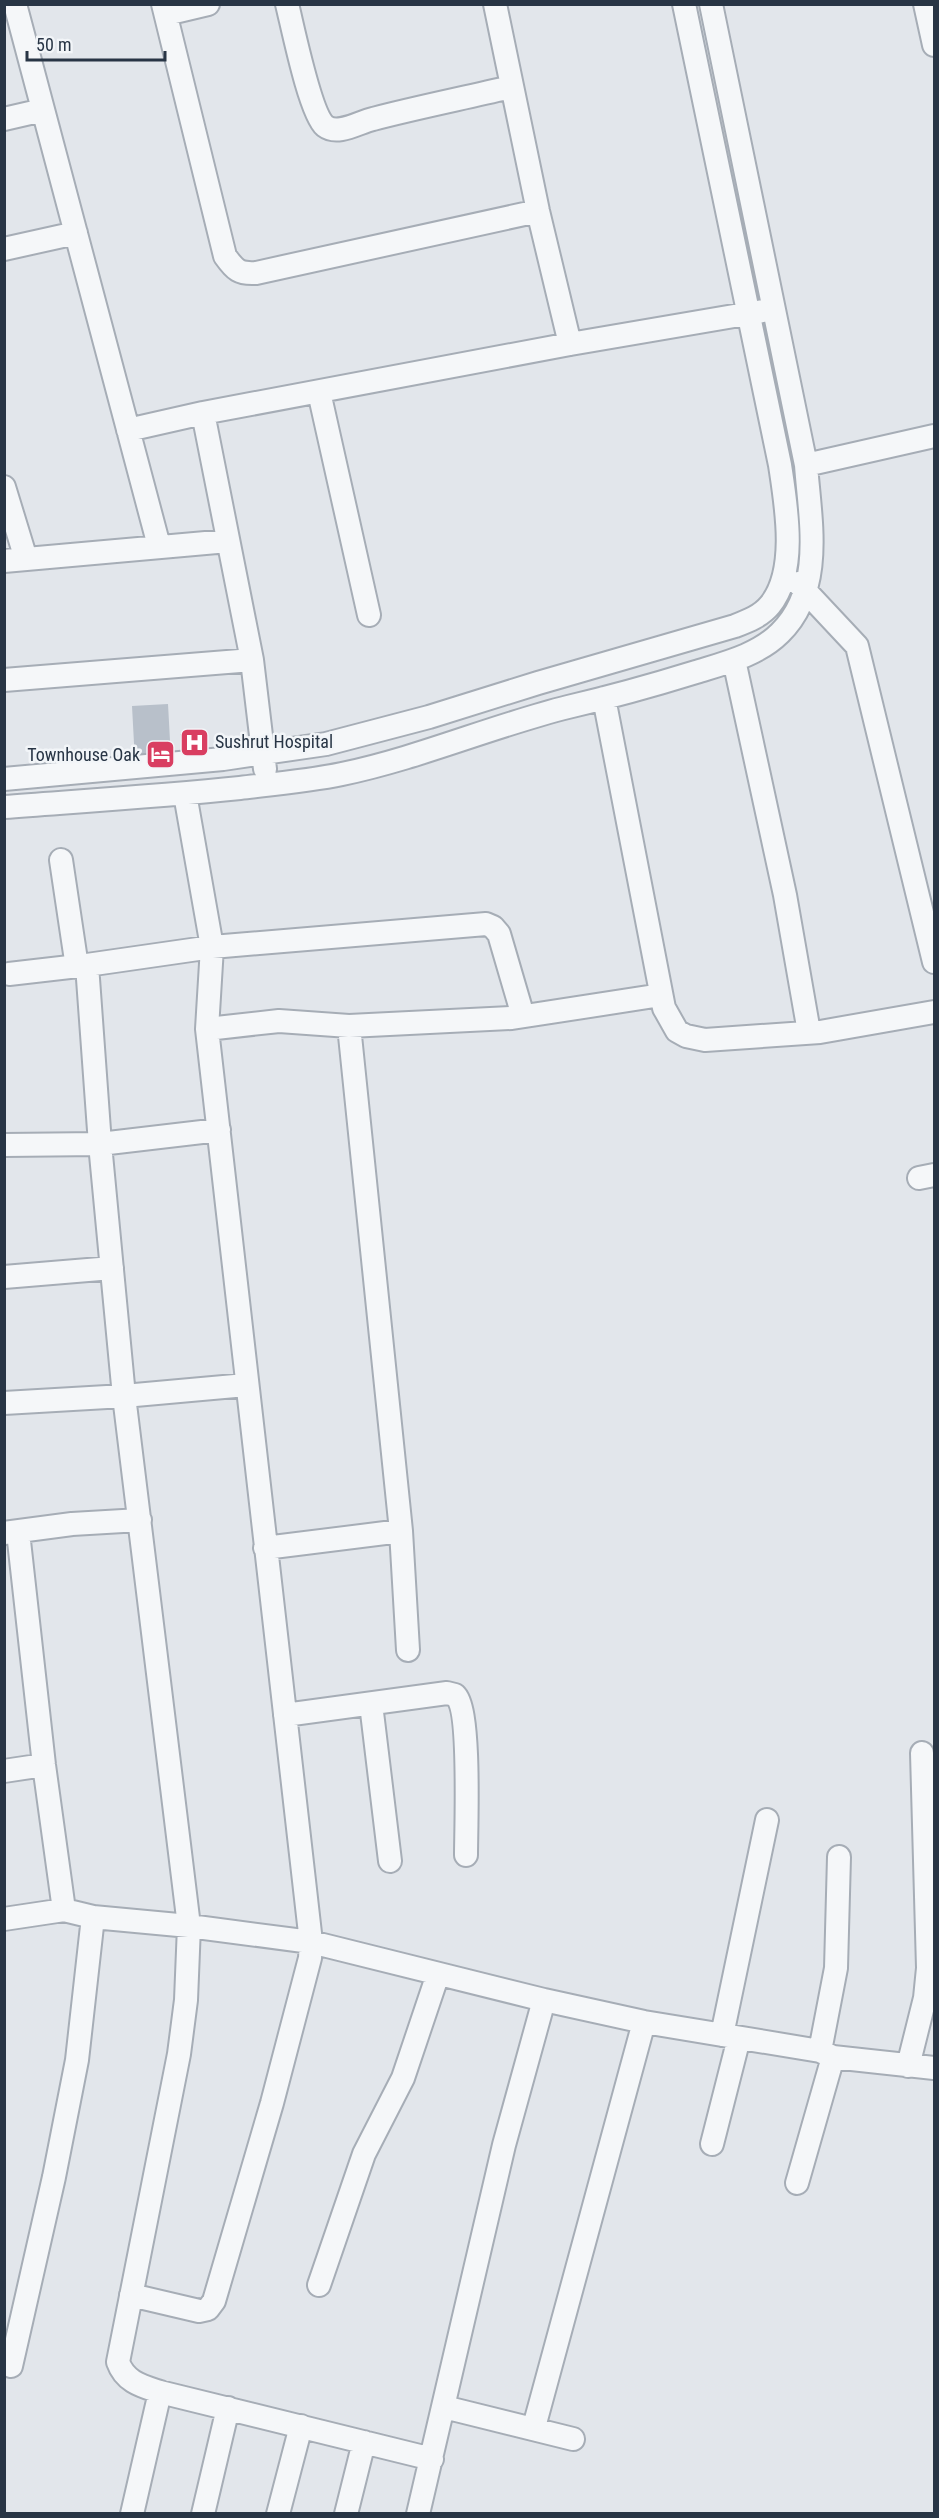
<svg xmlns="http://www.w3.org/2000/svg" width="939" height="2518" font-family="'Roboto Condensed',sans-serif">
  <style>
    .building { fill: #b8c0ca }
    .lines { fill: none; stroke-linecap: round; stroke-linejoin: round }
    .minor-casing { stroke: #a6adb6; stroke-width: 26 }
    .minor { stroke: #f5f7f9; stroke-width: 22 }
    .labels { text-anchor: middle; stroke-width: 5; stroke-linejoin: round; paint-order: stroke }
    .poi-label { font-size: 18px; fill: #283545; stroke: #f2f5f8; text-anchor: start }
  </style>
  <rect width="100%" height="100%" fill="#e2e6eb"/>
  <path class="building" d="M168 704 171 759 135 762 132 706Z
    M207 732V746L181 748 180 734Z"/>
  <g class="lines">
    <defs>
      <path id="minor" d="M15 4 159 546
        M163 4 225 256C235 270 239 274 256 273L538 211
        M287 4C293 28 310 113 325 126 338 136 359 122 373 119 419 107 465 98 511 87
        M495 4 538 211 570 344
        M925 4 934 45
        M166 14 208 4
        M4 119 43 110
        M4 249 76 233
        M319 392 369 615
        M128 430 203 413
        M806 465 934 436
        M4 487 26 559
        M4 561 228 541
        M798 583 857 646 934 962
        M734 660 785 895 809 1032
        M4 680 252 660
        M604 698 664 1008 677 1031 686 1036 705 1040 820 1032 934 1012
        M265 769 252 660 203 413 570 344 763 311
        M4 779 223 759 326 744 429 717 538 683 735 626C748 621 761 616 770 605 798 571 786 505 780 465L684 4
        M4 807C83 801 162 796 240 788 274 784 308 781 342 774 419 758 492 726 568 707 611 697 654 685 696 672 725 663 758 655 780 633 825 589 810 520 806 465L711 4
        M61 860 77 967
        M9 974 87 965
        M349 1026 401 1531 408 1650
        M207 1029 279 1021 349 1026 512 1018 661 995
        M4 1145 100 1144 219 1130
        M919 1178 934 1175
        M4 1277 112 1268
        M4 1403 124 1396 246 1385
        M18 1532 44 1765 64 1910 93 1917 189 1926 311 1942 544 2000 644 2022 820 2051 833 2057 934 2068
        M4 1533 72 1524 140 1520
        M265 1548 401 1531
        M371 1704 390 1861
        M285 1715 447 1693 455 1695C471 1709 466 1828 466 1855
        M4 1771 44 1765
        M4 1919 64 1910
        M722 2035 767 1820
        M820 2051 836 1968 839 1857
        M908 2066 925 1998 928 1968 922 1753
        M712 2144 739 2038
        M797 2183 833 2057
        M319 2285 364 2154 403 2078 438 1974
        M131 2295 199 2311 208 2309 214 2301 272 2103 310 1958 311 1942 207 1029 212 947 185 794
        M11 2366 54 2177 77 2060 93 1917
        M444 2407 573 2439
        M534 2427 644 2022
        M432 2459 160 2392C142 2386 125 2382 118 2362L179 2054 186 2000 189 1926 124 1396 100 1144 87 965 212 947 486 924 493 927 499 934 523 1016
        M132 2514 160 2392
        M203 2514 228 2408
        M278 2514 301 2426
        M346 2514 364 2442
        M418 2514 504 2145 544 2000"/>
    </defs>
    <use href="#minor" class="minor-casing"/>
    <use href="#minor" class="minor"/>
  </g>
  <defs>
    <symbol id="hospital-square" viewBox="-11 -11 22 22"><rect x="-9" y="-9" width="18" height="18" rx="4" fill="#d93e61" stroke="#f2f5f8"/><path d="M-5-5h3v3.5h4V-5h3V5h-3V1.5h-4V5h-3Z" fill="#fff"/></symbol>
    <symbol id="hotel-square" viewBox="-11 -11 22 22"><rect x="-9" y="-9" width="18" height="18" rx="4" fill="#d93e61" stroke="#f2f5f8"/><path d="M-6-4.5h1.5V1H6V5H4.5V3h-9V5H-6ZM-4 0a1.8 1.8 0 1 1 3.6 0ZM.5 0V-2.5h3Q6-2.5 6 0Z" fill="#fff"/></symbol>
  </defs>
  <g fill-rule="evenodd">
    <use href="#hospital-square" x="178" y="726" width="33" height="33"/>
    <use href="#hotel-square" x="144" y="738" width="33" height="33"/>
  </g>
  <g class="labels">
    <g class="poi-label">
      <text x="215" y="748">Sushrut Hospital</text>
      <text x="140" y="761" text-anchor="end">Townhouse Oak</text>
    </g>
  </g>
  <rect width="939" height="2518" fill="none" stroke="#283545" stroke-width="12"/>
  <path d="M27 51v9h138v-9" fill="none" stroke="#283545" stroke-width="3"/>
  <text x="36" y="51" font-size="18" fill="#283545" stroke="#f2f5f8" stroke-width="4.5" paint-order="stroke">50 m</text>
</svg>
